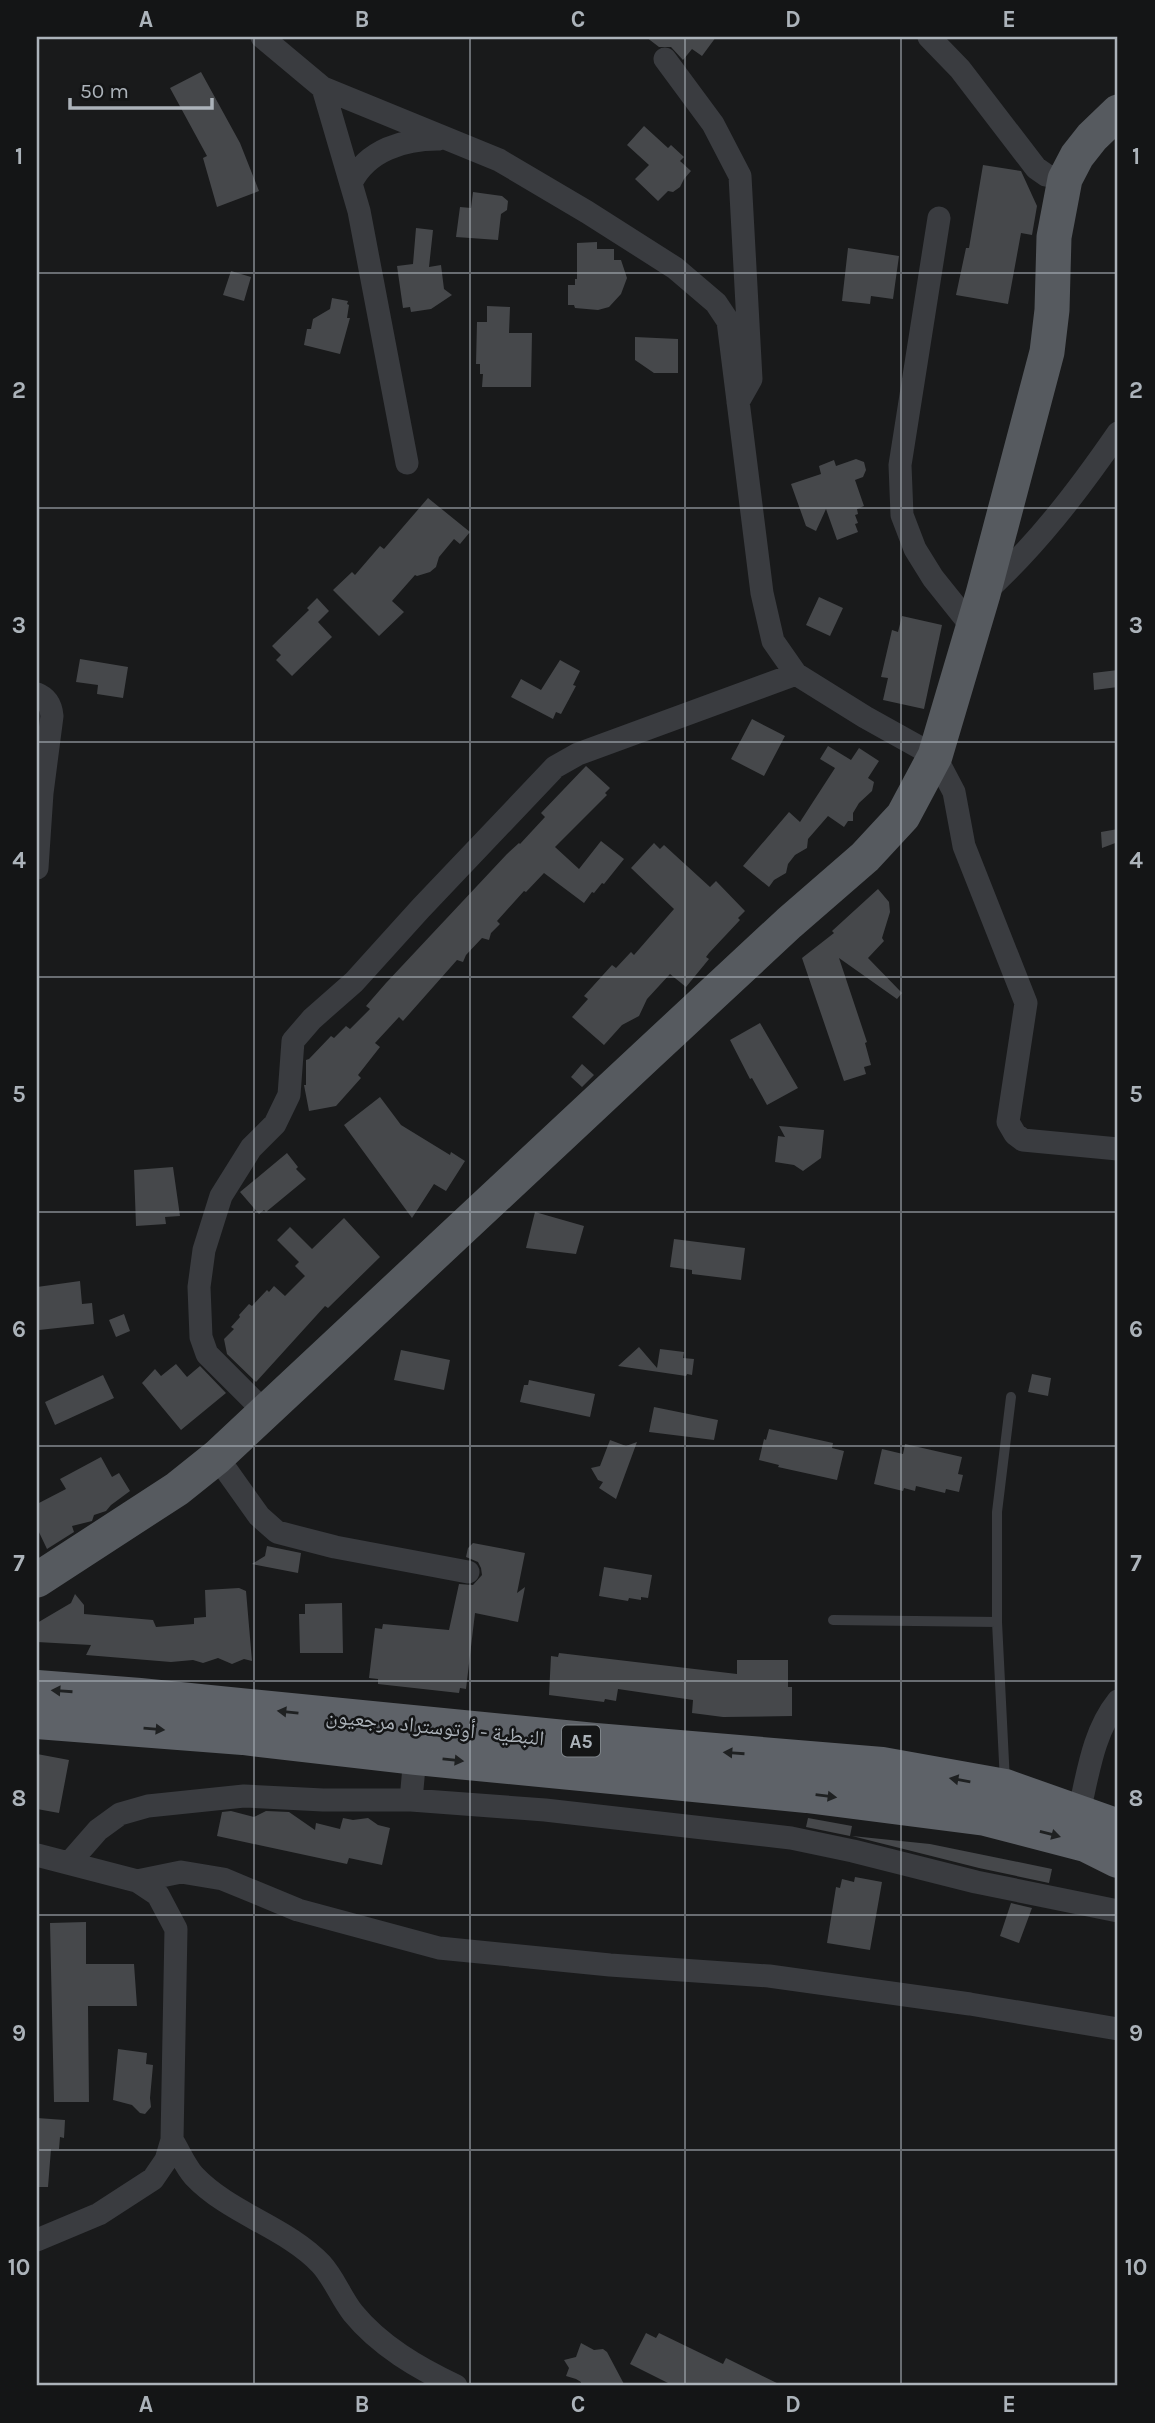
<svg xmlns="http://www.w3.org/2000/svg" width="1155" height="2423" font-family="Karla,'Noto Naskh Arabic',sans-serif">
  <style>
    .building { fill: #46484b }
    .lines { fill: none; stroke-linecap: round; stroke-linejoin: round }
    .service { stroke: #3a3c40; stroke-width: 10 }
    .minor { stroke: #3a3c40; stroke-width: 23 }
    .primary { stroke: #565a5f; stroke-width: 35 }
    .trunk { stroke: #5e6268; stroke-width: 38 }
    .oneway { fill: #1f2122 }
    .grid { fill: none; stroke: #acb3ba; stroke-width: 2; stroke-opacity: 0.55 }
    .labels { text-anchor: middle; stroke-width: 5; stroke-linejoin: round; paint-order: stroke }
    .shield { fill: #141516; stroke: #7e8489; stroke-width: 2 }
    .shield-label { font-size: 19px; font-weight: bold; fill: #acb3ba }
    .street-label { font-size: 21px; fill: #acb3ba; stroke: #141516 }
    .neatline { fill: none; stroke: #acb3ba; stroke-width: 2.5 }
    .grid-label { font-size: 23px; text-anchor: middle; font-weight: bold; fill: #acb3ba }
  </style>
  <rect width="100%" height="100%" fill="#191a1b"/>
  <path class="building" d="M646 37H716L702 56 692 49 683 60 671 47H659Z
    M201 72 240 143 259 191 217 207 203 158 207 156 170 88Z
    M644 126 668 148 671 145 684 157 680 161 691 171 684 179 680 187 673 192 668 191 658 201 635 179 649 165 627 145Z
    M983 165 1021 171 1037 206 1032 235 1021 233 1008 304 956 295 966 248H969Z
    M473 192 502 196 508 201 507 210 501 214 498 240 456 237 460 207 471 208Z
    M416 228 433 230 429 267 441 265 444 289 452 295 431 309 411 312 410 307 403 308 397 266 413 264Z
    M597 242V249H614V260H621L627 278 621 294 609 307 598 310 575 308 574 305H568V285H575V279H577V243Z
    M848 248 899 256 893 299 871 296 870 304 842 301Z
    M231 271 251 277 244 301 223 295Z
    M332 298 348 301 347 304 349 305 347 318H350L340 354 304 345 307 329H311L313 319 330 309Z
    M487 306 510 307 509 333H532L531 387H482L483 374H480V364H476L477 322H487Z
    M635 337 678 339V373H654L635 360Z
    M856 459 864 462 866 470 863 477 855 480 864 506 857 509 858 514 855 515 858 523 855 524 858 532 837 540 826 509 816 531 806 526 791 484 821 474 819 466 834 460 836 466Z
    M428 498 470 532 460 544 454 539 439 557 436 567 430 572 417 576 415 575 392 601 404 612 379 636 333 590 352 572 355 575 380 546 384 549Z
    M819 597 843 608 830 636 806 625Z
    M317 598 329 611 318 622 332 637 292 676 276 660 281 655 272 646 309 610 307 608Z
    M902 616 942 625 924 709 883 700 888 678 881 677 892 630 898 632Z
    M80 659 128 667 123 698 97 694 98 685 76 682Z
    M560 660 580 671 573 685 576 686 561 714 556 712 553 719 511 697 521 679 541 690Z
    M1118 670V687L1094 690 1093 673Z
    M752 719 785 736 764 776 731 759Z
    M828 746 851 760 859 748 879 761 868 778 874 782 872 791 859 803 853 813V821H848L844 827 828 816 808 839 807 848 795 855 788 864 786 873 774 880 769 887 743 866 789 812 800 822 835 768 820 759Z
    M586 766 610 788 605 793 607 795 555 847 579 869 601 841 624 859 604 884 602 883 594 893 592 892 584 903 544 873 526 892 524 891 497 921 500 924 491 933 489 940 482 938 466 955 463 962 457 960 403 1021 399 1017 375 1043 380 1047 358 1075 361 1078 336 1106 309 1111 304 1085H306V1060L309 1059 331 1036 334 1038 346 1026 350 1029 370 1009 366 1006 386 983 507 854 519 843 520 844 545 817 541 813Z
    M1118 829V842L1102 848 1101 832Z
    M654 843 660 849 664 845 710 887 716 881 745 911 738 918 740 920 709 953 706 957 709 959 686 987 670 974 647 999 639 1016 622 1025 604 1045 572 1017 588 999 584 996 612 965 616 968 631 952 634 955 674 909 631 868Z
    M878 889 889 902 890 912 882 938 884 941 868 958 902 993 897 999 839 958 867 1042 865 1043 871 1065 864 1067 866 1074 844 1081 802 958 834 933 832 931Z
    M760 1023 798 1088 767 1105 752 1078 750 1079 730 1040Z
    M582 1064 594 1075 582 1087 571 1077Z
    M380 1097 401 1125 450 1155 451 1152 465 1161 446 1191 434 1184 412 1218 344 1125Z
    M779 1126 824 1130 821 1158 803 1171 794 1165 775 1162 778 1136 785 1137Z
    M287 1153 298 1167 296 1169 306 1179 266 1212 264 1210 259 1214 240 1192Z
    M173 1167 180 1216 165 1217 166 1224 136 1226 134 1170Z
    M535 1212 584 1226 576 1254 526 1248Z
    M344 1218 380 1257 328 1308 325 1306 256 1382 227 1354 224 1339 234 1329 231 1327 240 1317 239 1315 249 1304 252 1306 267 1290 269 1292 274 1286 285 1296 305 1276 295 1266 299 1262 277 1240 290 1227 312 1249Z
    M674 1239 745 1248 741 1280 692 1274V1270L670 1267Z
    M80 1281 82 1304 92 1303 94 1324 39 1330 37 1287Z
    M124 1314 130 1331 116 1337 109 1320Z
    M639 1347 657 1368 660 1349 684 1352 683 1358 694 1359 692 1375 687 1374 686 1376 618 1366Z
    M401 1350 450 1360 444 1390 394 1380Z
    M176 1364 187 1377 200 1366 226 1393 181 1430 142 1383 155 1369 161 1376Z
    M1032 1374 1051 1378 1048 1396 1028 1392Z
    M103 1375 114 1398 55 1425 45 1402Z
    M529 1380 595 1394 590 1417 520 1402 524 1385H528Z
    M654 1407 718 1420 714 1440 649 1432Z
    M769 1429 833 1443 832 1448 844 1451 837 1480 778 1467 779 1465 759 1460 764 1439 766 1440Z
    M610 1440 626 1446 637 1442 616 1499 599 1488 603 1482 598 1480 591 1468 600 1466Z
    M905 1444 962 1457 958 1474 963 1475 959 1492 946 1489 945 1493 916 1486 915 1491 904 1488 903 1491 874 1484 882 1449 903 1454Z
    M101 1457 112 1477 119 1473 130 1491 111 1505 106 1511 94 1515 92 1521 72 1526 74 1532 47 1549 37 1528V1504L66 1489 60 1479Z
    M473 1543 525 1553 517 1593 525 1587 518 1622 475 1613 466 1689 460 1688 459 1693 378 1684V1679L369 1678 375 1628 382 1629 383 1624 449 1630 459 1584 473 1585 482 1575 481 1568 478 1562 466 1557 468 1548Z
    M267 1546 301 1553 298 1573 252 1564 265 1556Z
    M604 1567 652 1575 648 1598 641 1597V1600L629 1598 628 1601 599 1596Z
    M239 1588 246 1591 252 1661 244 1659 232 1664 218 1658 203 1663 193 1660 171 1662 86 1655 91 1645 37 1642V1623L71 1603 75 1594 84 1605V1614L153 1620 156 1627 194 1624V1618L206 1617 205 1590Z
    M342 1603 343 1653H300L299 1614H305V1604Z
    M559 1653 737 1674V1660H788V1687H792V1716L723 1717 692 1713 693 1700 618 1689 616 1701 605 1699 604 1702 549 1695 551 1656 558 1657Z
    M37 1754 69 1760 59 1813 37 1809Z
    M231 1811 254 1817 266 1811 289 1812 315 1830 316 1823 340 1829 343 1818 353 1820 368 1818 378 1825 390 1828 382 1865 349 1858 347 1864 217 1836 222 1812Z
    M808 1818 852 1826 850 1836 806 1827Z
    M852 1836 930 1844 1052 1869 1049 1883 979 1868Z
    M855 1877 882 1882 870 1950 827 1943 836 1887 840 1888 842 1879 854 1882Z
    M1011 1903 1032 1908 1019 1943 1000 1936Z
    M86 1922V1964H134L137 2006H88L89 2102H54L50 1923Z
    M118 2049 147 2053 146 2064 153 2065 150 2098 151 2107 145 2114 140 2113 132 2105 113 2100Z
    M37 2118 65 2120 64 2138 60 2137 59 2149H51L48 2187H37Z
    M646 2333 656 2338 659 2333 723 2364 726 2358 783 2386H674L630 2364Z
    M581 2343 594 2350 603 2349 607 2352 625 2386H581V2382L576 2379 566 2376 569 2368 564 2360 576 2357Z"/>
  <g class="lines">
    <path class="service" d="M833 1620 997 1622
      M1005 1782 997 1622V1512L1011 1397"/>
    <path class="minor" d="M262 37 323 88 499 160 587 212 675 268 716 303 728 321 762 593 773 641 796 674 865 717 935 756 954 792 964 846 1026 1003 1008 1122 1015 1134 1023 1140 1118 1149
      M929 37 960 69 1036 168 1046 175 1065 179
      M665 59 713 124 740 176 751 379 738 402
      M323 88 359 211 407 463
      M351 183C367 150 404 139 438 139
      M939 218 900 465 902 515 915 549 933 578 973 628
      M983 594C1036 546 1078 491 1118 433
      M37 694C47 698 51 705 52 716L42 793 37 868
      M266 1413 207 1354 201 1337 199 1287 204 1250 221 1196 251 1148 275 1124 289 1095 293 1041 312 1019 354 982 421 908 555 767 578 754 796 674
      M217 1457 259 1516 277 1532 335 1547 468 1572
      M411 1800 415 1756
      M1079 1812C1088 1774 1093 1732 1118 1701
      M37 1855 137 1881 158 1895 176 1929 172 2140 166 2160 153 2179 99 2214 37 2240
      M70 1862 98 1830 120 1814 148 1806 244 1796 323 1800H411L545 1810 791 1838 853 1851 976 1882 1118 1911
      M137 1881 181 1872 223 1879 298 1910 439 1948 610 1965 769 1976 970 2004 1118 2029
      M172 2140C179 2151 185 2166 194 2176 230 2214 286 2227 321 2264 334 2278 341 2298 353 2313 380 2346 418 2368 456 2386"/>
    <path class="primary" d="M37 1580 177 1489 217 1457 646 1056 789 923 865 857 903 816 935 756 983 594 1047 352 1052 310 1054 237 1065 179 1077 156 1092 137 1118 112"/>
    <path class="trunk" d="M37 1689 140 1697 595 1742 882 1766 1005 1788 1118 1828
      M37 1720 243 1736 415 1756 807 1794 986 1817 1086 1843 1118 1859"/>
  </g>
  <defs><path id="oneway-solid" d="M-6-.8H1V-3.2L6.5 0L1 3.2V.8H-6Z" transform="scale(1.75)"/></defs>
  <g class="oneway">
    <use href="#oneway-solid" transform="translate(62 1691) rotate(-176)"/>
    <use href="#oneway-solid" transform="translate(288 1712) rotate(-174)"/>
    <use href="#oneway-solid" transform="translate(154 1729) rotate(5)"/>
    <use href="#oneway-solid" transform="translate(734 1753) rotate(-176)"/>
    <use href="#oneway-solid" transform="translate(453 1760) rotate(6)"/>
    <use href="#oneway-solid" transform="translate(960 1780) rotate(-170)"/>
    <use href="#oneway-solid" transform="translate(826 1796) rotate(7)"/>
    <use href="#oneway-solid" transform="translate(1050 1834) rotate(15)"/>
  </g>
  <path class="grid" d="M254 37V2386M470 37V2386M685 37V2386M901 37V2386M37 273H1118M37 508H1118M37 742H1118M37 977H1118M37 1212H1118M37 1446H1118M37 1681H1118M37 1915H1118M37 2150H1118"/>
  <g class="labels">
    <rect class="shield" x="562" y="1725.5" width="38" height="31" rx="5"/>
    <g class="shield-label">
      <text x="581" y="1748">A5</text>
    </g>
    <g class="street-label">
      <text transform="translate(435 1727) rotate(6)" y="7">النبطية - أوتوستراد مرجعيون</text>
    </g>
  </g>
  <rect width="1155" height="2423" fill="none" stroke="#141516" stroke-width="77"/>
  <path d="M70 98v10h142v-10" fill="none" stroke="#acb3ba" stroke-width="3.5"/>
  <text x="80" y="98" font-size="21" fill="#acb3ba" stroke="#141516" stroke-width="5" paint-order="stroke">50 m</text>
  <rect x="38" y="38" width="1078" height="2346" class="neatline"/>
  <g class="grid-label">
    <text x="146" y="27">A</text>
    <text x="362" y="27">B</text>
    <text x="578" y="27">C</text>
    <text x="793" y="27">D</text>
    <text x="1009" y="27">E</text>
    <text x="19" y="164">1</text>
    <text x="1136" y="164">1</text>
    <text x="19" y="398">2</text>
    <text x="1136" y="398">2</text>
    <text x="19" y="633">3</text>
    <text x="1136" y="633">3</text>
    <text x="19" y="868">4</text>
    <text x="1136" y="868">4</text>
    <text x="19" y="1102">5</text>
    <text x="1136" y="1102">5</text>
    <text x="19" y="1337">6</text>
    <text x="1136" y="1337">6</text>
    <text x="19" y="1571">7</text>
    <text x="1136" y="1571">7</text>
    <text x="19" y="1806">8</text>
    <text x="1136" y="1806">8</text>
    <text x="19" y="2041">9</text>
    <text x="1136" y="2041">9</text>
    <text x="19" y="2275">10</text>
    <text x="1136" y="2275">10</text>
    <text x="146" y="2412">A</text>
    <text x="362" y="2412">B</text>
    <text x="578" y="2412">C</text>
    <text x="793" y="2412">D</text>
    <text x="1009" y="2412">E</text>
  </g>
</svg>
